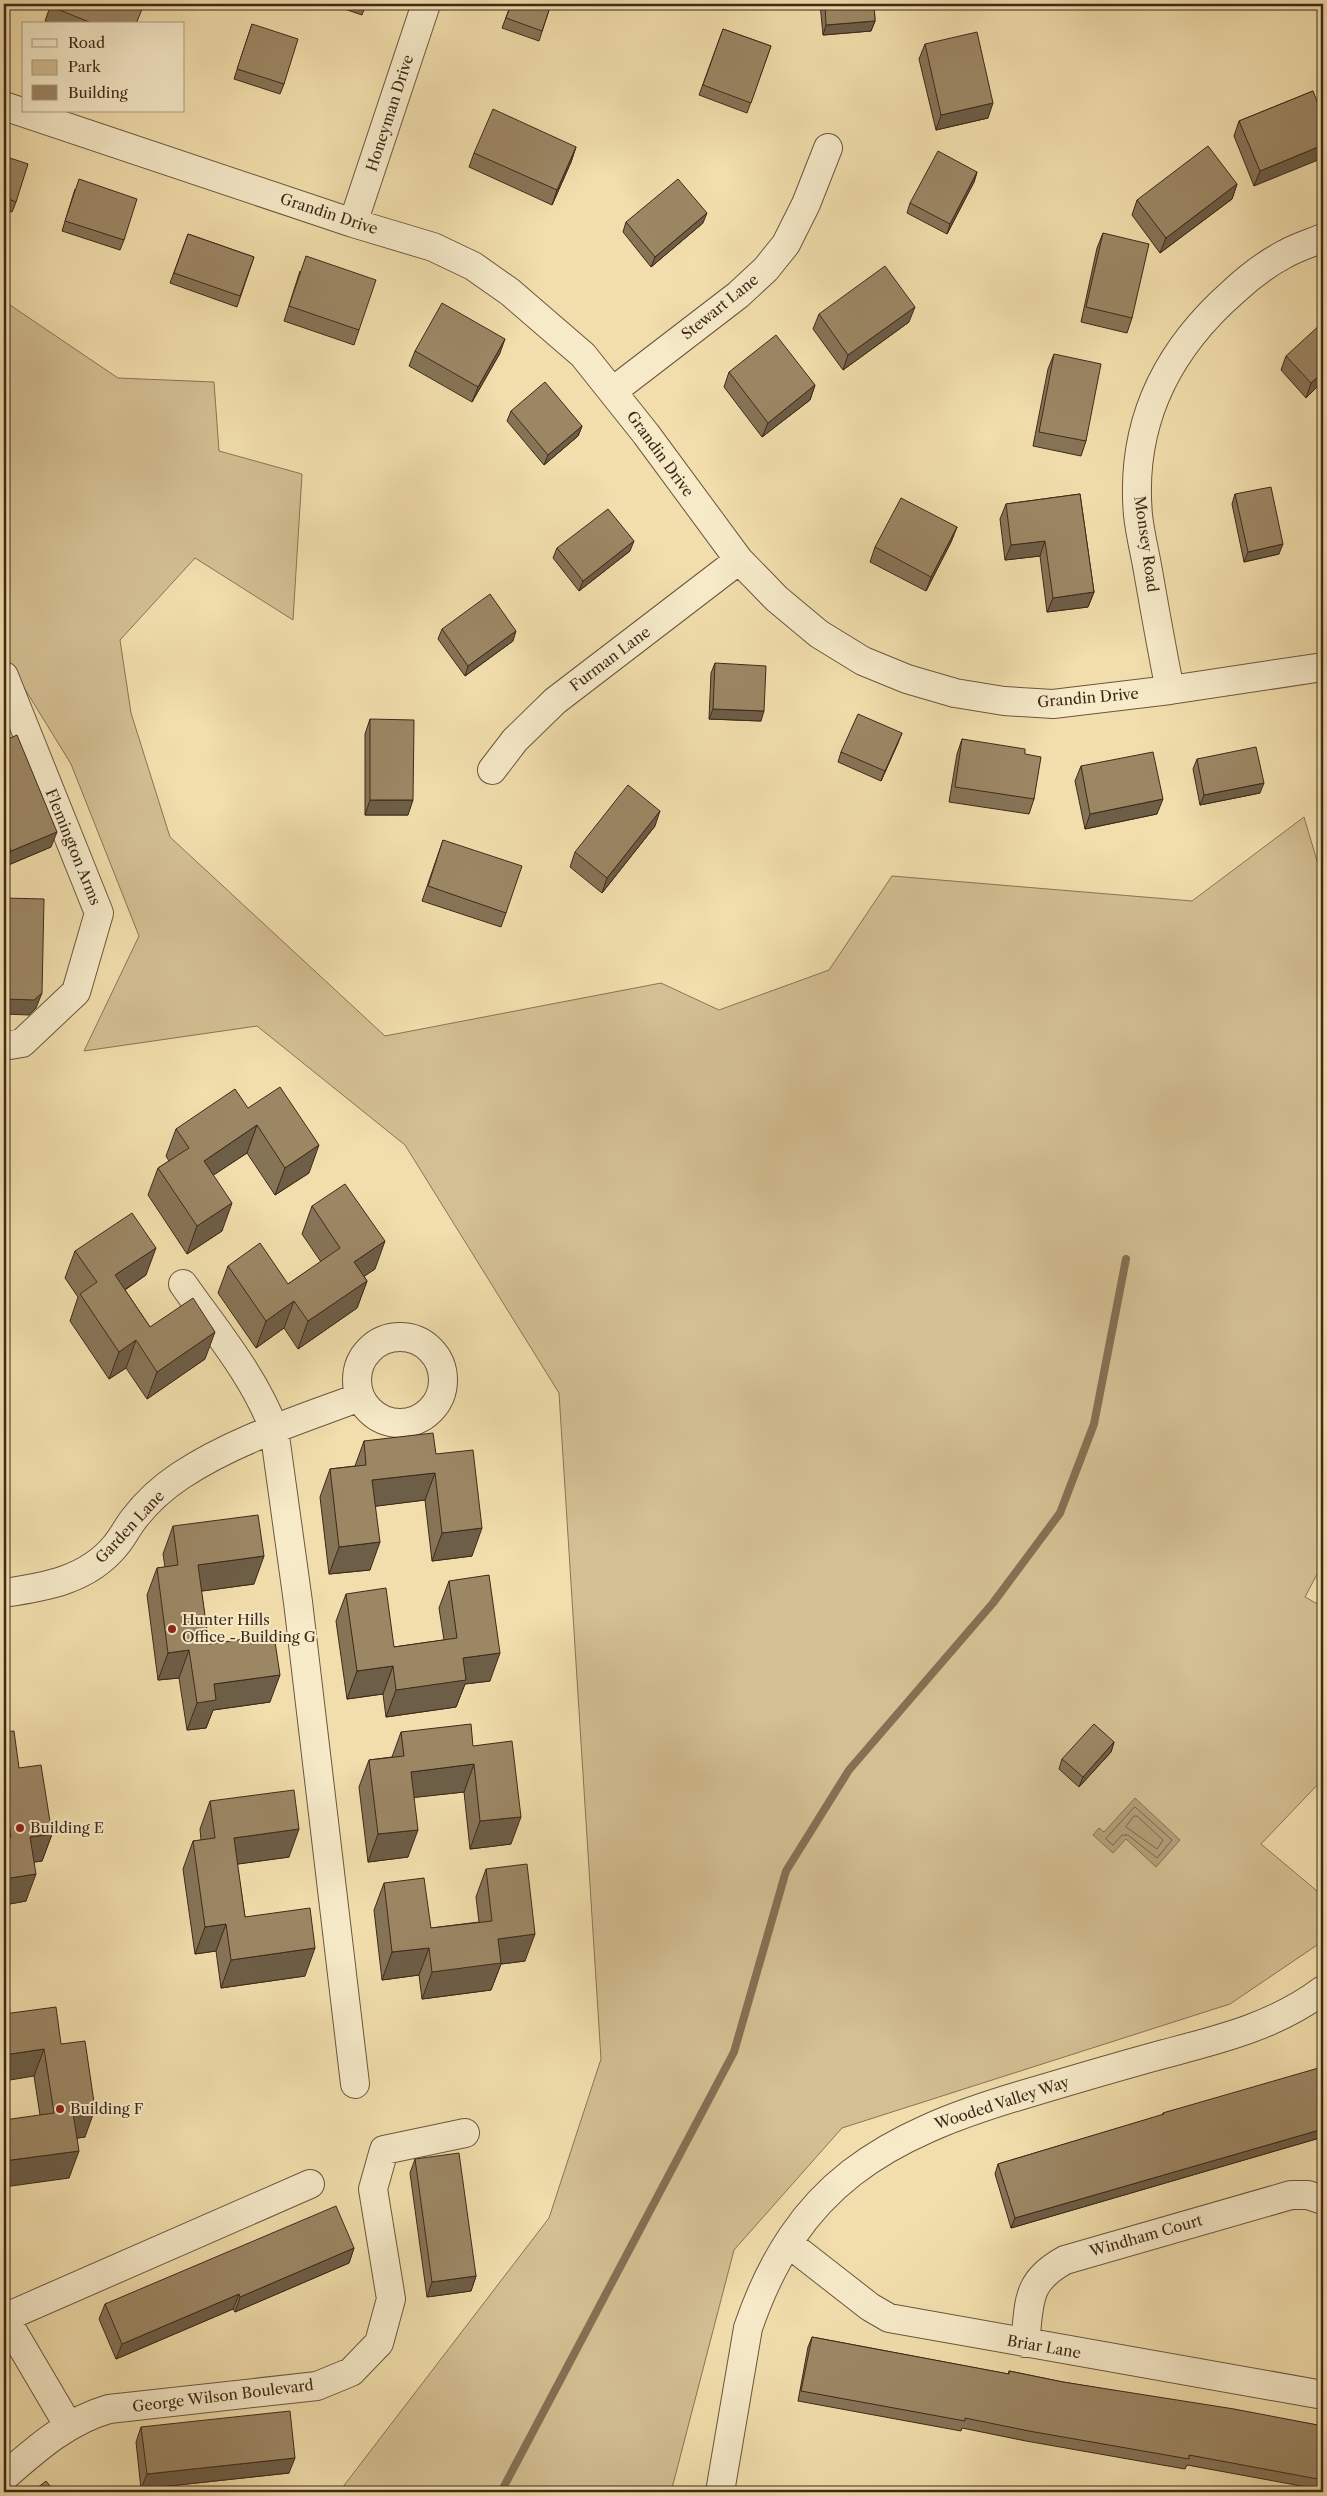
<svg xmlns="http://www.w3.org/2000/svg" width="1327" height="2496" font-family="'Libre Caslon Text',serif">
  <style>
    .green { fill: #d3bf93; stroke: #897456 }
    .water { fill: #b4a07a; stroke: #857053 }
    .lines { fill: none; stroke-linecap: round; stroke-linejoin: round }
    .shore { stroke: #7a644a; stroke-width: 1 }
    .stream { stroke: #857053; stroke-width: 8 }
    .minor-casing { stroke: #6c563e; stroke-width: 30 }
    .minor { stroke: #f6eac9; stroke-width: 28 }
    .wall { fill: #867457; stroke: #3f2919 }
    .shaded-wall { fill: #6d5e47; stroke: #3f2919 }
    .building { fill: #9c8765; stroke: #3f2919 }
    .poi-dot { fill: #8f2418; stroke: #f6eac9; stroke-width: 2 }
    .labels { text-anchor: middle; stroke-width: 4; stroke-linejoin: round; paint-order: stroke }
    .street-label { font-size: 15px; fill: #3f2919; stroke: #f6eac9 }
    .poi-label { font-size: 15px; fill: #3f2919; stroke: #f6eac9; text-anchor: start }
  </style>
  <rect width="100%" height="100%" fill="#f1deac"/>
  <filter id="stains"><feTurbulence type="fractalNoise" baseFrequency=".004" numOctaves="4"/><feColorMatrix values="0 0 0 0 .2 0 0 0 0 .09 0 0 0 0 .02 0 0 0 .5 -.17"/></filter>
  <radialGradient id="worn" r=".72"><stop offset=".6" stop-color="#630" stop-opacity="0"/><stop offset="1" stop-color="#630" stop-opacity=".3"/></radialGradient>
  <path class="green" d="M4 301 118 378 214 382 219 451 302 474 293 620 195 558 120 640 131 713 170 837 385 1036 661 983 719 1010 829 970 892 876 1192 901 1304 817 1323 881V1563L1305 1597 1323 1607V1779L1261 1844 1323 1896V1941L1230 2004 842 2128 734 2250 671 2492H339L549 2218 601 2059 559 1393 405 1145 257 1026 84 1051 139 936 71 764 4 655Z"/>
  <path class="water" d="M1135 1798 1180 1840 1156 1867 1126 1839 1113 1853 1093 1835 1099 1828 1104 1832Z"/>
  <g class="lines">
    <path class="shore" d="M1135 1807 1172 1840 1157 1858 1128 1835H1122L1113 1845 1106 1839Z
      M1134 1816H1137L1163 1840 1157 1849 1126 1827Z"/>
    <path class="stream" d="M501 2492 734 2052 786 1871 849 1770 993 1603 1060 1513 1094 1424 1126 1259"/>
    <defs>
      <path id="minor" d="M4 106 353 223 433 247 473 266 510 292 583 355 646 434 739 560 777 599 819 634 863 661 907 679 955 693 1004 701 1053 704 1170 690 1323 667
        M353 223 426 4
        M613 391 738 295 766 269 786 244 806 204 828 148
        M4 676 99 913 76 992 22 1043 4 1046
        M1170 690C1162 651 1155 611 1148 571 1145 553 1140 534 1138 515 1130 424 1166 351 1233 292 1249 277 1266 264 1285 254 1297 247 1311 243 1323 238
        M492 770 515 740 555 701 739 560
        M183 1284C216 1331 254 1376 274 1429L298 1602 355 2084
        M357 1380a43 43 0 1 1 86 0a43 43 0 1 1-86 0Z
        M4 1593C45 1587 88 1580 116 1545 122 1538 127 1528 133 1520 145 1504 162 1488 180 1476 234 1440 299 1420 360 1397
        M788 2243 870 2307 889 2318 1323 2395
        M4 2318 310 2184
        M5 2318 68 2425
        M1025 2343C1030 2302 1025 2282 1065 2260L1291 2195H1308L1323 2200
        M4 2477C36 2449 67 2421 109 2409L317 2386 351 2372 379 2343 391 2299 373 2189 384 2150 465 2133
        M720 2492 748 2328C797 2184 884 2136 1022 2095 1069 2081 1116 2067 1164 2054 1221 2039 1275 2026 1323 1990"/>
    </defs>
    <use href="#minor" class="minor-casing"/>
    <use href="#minor" class="minor"/>
  </g>
  <path class="wall" d="M51 4 137 24H52L45 21Z
    M330 4H366L362 15Z
    M511 4H551L539 41 502 28Z
    M820 4H874L875 21 871 31 823 35Z
    M252 24 284 84 280 94 234 79Z
    M723 29 771 46 747 113 699 95Z
    M925 44 988 118 936 130 919 59Z
    M1313 91 1254 186 1234 136 1239 121Z
    M576 147 571 162 552 205 469 167 474 153Z
    M4 156 16 202 12 212 4 209Z
    M977 172 974 182 947 234 907 213 910 203Z
    M1237 184 1232 199 1160 253 1132 215 1137 200Z
    M75 189 124 240 120 250 62 231Z
    M626 222 703 223 651 267 623 232Z
    M1103 233 1132 318 1127 333 1081 322 1097 248Z
    M188 234 254 257 237 307 170 283Z
    M300 271 359 330 354 345 284 321Z
    M819 314 909 322 843 370 813 329Z
    M415 351 500 353 472 402 409 366Z
    M1054 354 1086 441 1081 456 1033 446 1048 369Z
    M1286 356 1323 381 1306 398 1281 370Z
    M729 372 815 385 810 400 762 437 724 387Z
    M511 411 582 426 578 436 544 465 507 421Z
    M1080 494 1094 592 1088 607 1047 612 1040 556 1005 560 1000 519 1006 504Z
    M1235 494 1279 554 1244 562 1232 504Z
    M957 527 951 542 926 591 870 562 875 547Z
    M557 548 630 551 579 591 553 558Z
    M442 629 513 641 465 676 438 639Z
    M715 663 761 721 709 719 711 673Z
    M370 719 408 815H365V734Z
    M962 739 1025 754 1034 799 1029 814 949 802 957 754Z
    M4 741 51 847 6 866 4 862Z
    M898 743 881 781 838 762 841 752Z
    M1197 759 1260 793 1200 805 1193 769Z
    M1081 766 1157 814 1085 829 1075 781Z
    M655 826 602 893 570 867 575 852Z
    M443 840 506 913 501 927 422 901Z
    M248 1108 309 1173 275 1195 247 1153 213 1175 222 1231 187 1254 148 1195 158 1168 169 1161 166 1156 176 1129Z
    M312 1206 375 1269 364 1276 367 1281 357 1308 298 1349 284 1328 256 1348 218 1293 228 1266 288 1284 321 1262 302 1234Z
    M75 1251 146 1275 125 1290 150 1327 205 1359 147 1399 126 1368 109 1379 70 1321 78 1297 65 1278Z
    M364 1441 436 1454 472 1556 432 1561 425 1500 375 1506 370 1570 329 1574 320 1497 330 1469 355 1466Z
    M173 1526 254 1584 201 1591 209 1644 270 1702 213 1710 206 1728 187 1730 179 1678 158 1680 147 1595 157 1568 165 1567 163 1554Z
    M449 1581 490 1681 465 1684 456 1707 386 1717 383 1694 347 1699 336 1621 346 1594 394 1647 444 1640 439 1608Z
    M4 1732 19 1768 52 1834 42 1861 34 1862 26 1901 4 1905Z
    M401 1732 473 1746 511 1844 470 1849 464 1792 414 1797 408 1857 368 1862 359 1787 369 1760 392 1757Z
    M1114 1742 1111 1752 1079 1787 1059 1769 1062 1759Z
    M210 1801 289 1857 237 1864 245 1917 305 1976 221 1988 216 1951 195 1954 183 1869 193 1841 201 1840 200 1829Z
    M486 1869 525 1961 501 1964 491 1990 422 1999 419 1975 382 1980 374 1910 384 1883 431 1928 479 1922 476 1897Z
    M4 2014 61 2044 85 2137 77 2138 69 2178 40 2115 34 2076Z
    M1323 2070V2137L1011 2228 995 2174 998 2164 1162 2115 1163 2113Z
    M415 2159 476 2276 471 2291 427 2297 410 2173Z
    M354 2248 349 2263 235 2312 233 2309 116 2359 99 2319 105 2304Z
    M812 2337 1008 2374 1009 2371 1063 2382 1323 2426V2490L1187 2465 1185 2469 1026 2441 962 2428 961 2431 798 2401 808 2347Z
    M141 2427 289 2473 141 2489 136 2442Z"/>
  <path class="shaded-wall" d="M875 21 871 31 823 35 826 25Z
    M993 103 988 118 936 130 941 115Z
    M1323 145V158L1254 186 1260 171Z
    M576 147 571 162 552 205 557 190Z
    M977 172 974 182 947 234 950 224Z
    M1237 184 1232 199 1160 253 1166 238Z
    M707 213 703 223 651 267 655 257Z
    M915 307 909 322 843 370 848 355Z
    M505 339 500 353 472 402 478 387Z
    M1323 372V381L1306 398 1311 383Z
    M815 385 810 400 762 437 768 423Z
    M582 426 578 436 544 465 548 455Z
    M957 527 951 542 926 591 931 577Z
    M634 541 630 551 579 591 583 581Z
    M1045 541 1040 556 1005 560 1011 545Z
    M1283 544 1279 554 1244 562 1248 552Z
    M1094 592 1088 607 1047 612 1053 598Z
    M516 631 513 641 465 676 468 666Z
    M713 709 764 711 761 721 709 719Z
    M902 733 898 743 881 781 885 771Z
    M1264 783 1260 793 1200 805 1204 795Z
    M1163 799 1157 814 1085 829 1090 814Z
    M370 800H413L408 815H365Z
    M660 811 655 826 602 893 607 878Z
    M57 832 51 847 6 866 11 851Z
    M42 993 36 1008 29 1015 4 1014V999Z
    M257 1125 247 1153 194 1188 204 1161Z
    M319 1145 309 1173 275 1195 285 1168Z
    M232 1203 222 1231 187 1254 197 1226Z
    M385 1241 375 1269 344 1290 354 1262Z
    M156 1248 146 1275 105 1303 115 1275Z
    M367 1281 357 1308 298 1349 308 1321Z
    M294 1301 284 1328 256 1348 266 1321Z
    M215 1332 205 1359 147 1399 157 1372Z
    M136 1340 126 1368 109 1379 119 1352Z
    M435 1473 425 1500 362 1508 372 1480Z
    M482 1528 472 1556 432 1561 442 1533Z
    M380 1542 370 1570 329 1574 339 1547Z
    M264 1556 254 1584 188 1593 198 1565Z
    M189 1650 179 1678 158 1680 168 1653Z
    M500 1653 490 1681 465 1684 456 1707 386 1717 396 1690 463 1658Z
    M393 1666 383 1694 347 1699 357 1671Z
    M280 1675 270 1702 213 1710 206 1728 187 1730 197 1703 214 1684Z
    M1114 1742 1111 1752 1079 1787 1083 1777Z
    M474 1764 464 1792 401 1799 411 1772Z
    M521 1817 511 1844 470 1849 480 1821Z
    M299 1829 289 1857 224 1866 234 1838Z
    M418 1830 408 1857 368 1862 378 1834Z
    M52 1834 42 1861 20 1864 30 1837Z
    M36 1874 26 1901 4 1905V1879Z
    M226 1924 216 1951 195 1954 205 1927Z
    M535 1934 525 1961 501 1964 491 1990 422 1999 432 1972 498 1939Z
    M315 1948 305 1976 221 1988 231 1960Z
    M429 1948 419 1975 382 1980 392 1952Z
    M44 2049 34 2076 4 2081V2055Z
    M95 2109 85 2137 63 2140 73 2113Z
    M1323 2129V2137L1011 2228 1015 2218Z
    M79 2151 69 2178 4 2187V2161Z
    M354 2248 349 2263 235 2312 240 2297Z
    M476 2276 471 2291 427 2297 432 2282Z
    M239 2294 233 2309 116 2359 122 2344Z
    M295 2458 289 2473 141 2489 147 2474Z"/>
  <path class="building" d="M51 4H144L136 24H94L50 6Z
    M511 4H551L542 31 506 18Z
    M825 4H874L875 21 826 25Z
    M252 24 298 39 284 84 237 69Z
    M723 29 771 46 751 103 703 85Z
    M977 32 993 103 941 115 925 44Z
    M1313 91 1323 117V145L1260 171 1239 121Z
    M493 109 576 147 557 190 474 153Z
    M1208 146 1237 184 1166 238 1137 200Z
    M938 151 977 172 950 224 910 203Z
    M4 156 28 164 16 202 4 197Z
    M79 179 137 199 124 240 65 221Z
    M678 179 707 213 655 257 626 222Z
    M1103 233 1149 244 1132 318 1086 307Z
    M188 234 254 257 240 296 174 273Z
    M306 256 376 280 359 330 289 306Z
    M885 266 915 307 848 355 819 314Z
    M442 303 505 339 478 387 415 351Z
    M1323 322V372L1311 383 1286 356Z
    M776 335 815 385 768 423 729 372Z
    M1054 354 1101 364 1086 441 1039 432Z
    M545 382 582 426 548 455 511 411Z
    M1271 487 1283 544 1248 552 1235 494Z
    M1080 494 1094 592 1053 598 1045 541 1011 545 1006 504Z
    M901 498 957 527 931 577 875 547Z
    M608 509 634 541 583 581 557 548Z
    M490 594 516 631 468 666 442 629Z
    M715 663 766 666 764 711 713 709Z
    M858 714 902 733 885 771 841 752Z
    M370 719 414 720 413 800H370Z
    M17 735 57 832 11 851 4 834V741Z
    M962 739 1025 749V754L1041 757 1034 799 955 787Z
    M1256 747 1264 783 1204 795 1197 759Z
    M1153 752 1163 799 1090 814 1081 766Z
    M628 785 660 811 607 878 575 852Z
    M443 840 522 866 506 913 428 886Z
    M4 898 44 899 42 993 34 1000 4 999Z
    M280 1087 319 1145 285 1168 257 1125 204 1161 232 1203 197 1226 158 1168 189 1148 176 1129 235 1089 248 1108Z
    M345 1184 385 1241 354 1262 367 1281 308 1321 294 1301 266 1321 228 1266 260 1243 288 1284 340 1248 312 1206Z
    M132 1213 156 1248 115 1275 150 1327 193 1298 215 1332 157 1372 136 1340 119 1352 80 1294 97 1282 75 1251Z
    M433 1433 436 1454 473 1450 482 1528 442 1533 435 1473 372 1480 380 1542 339 1547 330 1469 366 1465 364 1441Z
    M258 1515 264 1556 198 1565 209 1644 274 1635 280 1675 214 1684 216 1700 197 1703 189 1650 168 1653 157 1568 178 1565 173 1526Z
    M489 1575 500 1653 463 1658 466 1680 396 1690 393 1666 357 1671 346 1594 386 1588 394 1647 457 1638 449 1581Z
    M471 1724 473 1746 512 1741 521 1817 480 1821 474 1764 411 1772 418 1830 378 1834 369 1760 404 1756 401 1732Z
    M1094 1724 1114 1742 1083 1777 1062 1759Z
    M14 1731 19 1768 41 1765 52 1834 30 1837 36 1874 4 1879V1838L11 1837 4 1791V1732Z
    M294 1790 299 1829 234 1838 245 1917 310 1908 315 1948 231 1960 226 1924 205 1927 193 1841 215 1838 210 1801Z
    M527 1864 535 1934 498 1939 501 1963 432 1972 429 1948 392 1952 384 1883 424 1878 431 1928 492 1921 486 1869Z
    M56 2007 61 2044 85 2041 95 2109 73 2113 79 2151 4 2161V2120L54 2113 44 2049 4 2055V2014Z
    M1322 2067 1323 2070V2129L1015 2218 998 2164 1164 2114 1163 2113Z
    M459 2153 476 2276 432 2282 415 2159Z
    M336 2206 354 2248 240 2297 239 2294 122 2344 105 2304Z
    M812 2337 1009 2374V2371L1063 2382 1234 2409 1323 2426V2480L1189 2455V2459L1029 2431 965 2418V2421L801 2391Z
    M290 2411 295 2458 147 2474 141 2427Z
    M46 2481 55 2492H32Z
    M784 2489 801 2492H784Z"/>
  <g class="poi-dot">
    <circle cx="172" cy="1629" r="5"/>
    <circle cx="20" cy="1828" r="5"/>
    <circle cx="60" cy="2109" r="5"/>
  </g>
  <g class="labels">
    <g class="street-label">
      <text transform="translate(390 113) rotate(-72)" y="5">Honeyman Drive</text>
      <text transform="translate(329 214) rotate(18)" y="5">Grandin Drive</text>
      <text transform="translate(720 307) rotate(-39)" y="5">Stewart Lane</text>
      <text transform="translate(660 454) rotate(54)" y="5">Grandin Drive</text>
      <text transform="translate(1146 544) rotate(82)" y="5">Monsey Road</text>
      <text transform="translate(610 659) rotate(-37)" y="5">Furman Lane</text>
      <text transform="translate(1088 698) rotate(-5)" y="5">Grandin Drive</text>
      <text transform="translate(73 847) rotate(68)" y="5">Flemington Arms</text>
      <text transform="translate(130 1527) rotate(-47)" y="5">Garden Lane</text>
      <text transform="translate(1002 2103) rotate(-18)" y="5">Wooded Valley Way</text>
      <text transform="translate(1146 2236) rotate(-16)" y="5">Windham Court</text>
      <text transform="translate(1044 2347) rotate(10)" y="5">Briar Lane</text>
      <text transform="translate(223 2396) rotate(-7)" y="5">George Wilson Boulevard</text>
    </g>
    <g class="poi-label">
      <text x="182" y="1625">Hunter Hills<tspan x="182" dy="17">Office - Building G</tspan></text>
      <text x="30" y="1833">Building E</text>
      <text x="70" y="2114">Building F</text>
    </g>
  </g>
  <rect width="1327" height="2496" fill="none" stroke="#f1deac" stroke-width="20"/>
  <rect x="5" y="5" width="1317" height="2486" fill="none" stroke="#3f2919" stroke-width="2.5"/>
  <rect x="10" y="10" width="1307" height="2476" fill="none" stroke="#3f2919"/>
  <rect x="22" y="22" width="162" height="90" fill="#f6eac9" stroke="#ad9d83"/>
  <rect x="32" y="39" width="25" height="8" fill="#f6eac9" stroke="#ad9d83"/>
  <text x="68" y="48" font-size="15" fill="#3f2919">Road</text>
  <rect x="32" y="60" width="25" height="15" fill="#d3bf93" stroke="#ad9d83"/>
  <text x="68" y="72" font-size="15" fill="#3f2919">Park</text>
  <rect x="32" y="85" width="25" height="15" fill="#9c8765" stroke="#ad9d83"/>
  <text x="68" y="98" font-size="15" fill="#3f2919">Building</text>
  <rect width="100%" height="100%" filter="url(#stains)"/>
  <rect width="100%" height="100%" fill="url(#worn)"/>
</svg>
